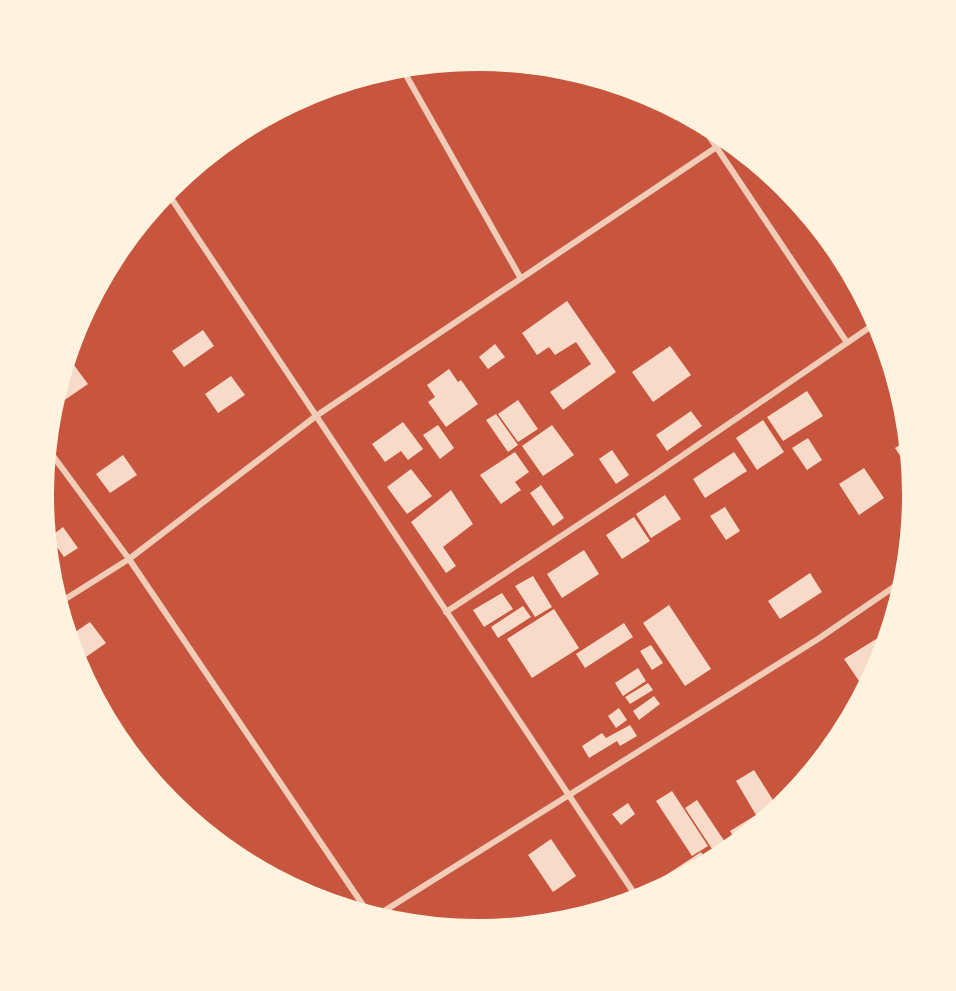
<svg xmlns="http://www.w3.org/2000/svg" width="956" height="991" font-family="'Golos Text',sans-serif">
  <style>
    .building { fill: #f7dbc8 }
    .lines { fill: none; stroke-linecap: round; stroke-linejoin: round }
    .minor { stroke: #f1ccb7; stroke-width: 6 }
  </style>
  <rect width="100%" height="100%" fill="#c8553d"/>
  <path class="building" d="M567 301 616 372 563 410 550 392 591 364 576 342 555 355 549 347 537 355 522 333Z
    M203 330 214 346 184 367 172 351Z
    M495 344 505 357 488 369 479 357Z
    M670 346 691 375 653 402 632 372Z
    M68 357 88 384 53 408Z
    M449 369 458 382 461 380 478 404 446 427 428 402 435 397 427 385Z
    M231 376 245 395 218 413 205 394Z
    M807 391 823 416 783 441 767 417Z
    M518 400 538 429 518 442 498 414Z
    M691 411 702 426 667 451 656 435Z
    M496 414 518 445 508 452 486 420Z
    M763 420 784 452 757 470 736 438Z
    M403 422 423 449 408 460 401 451 385 462 372 444Z
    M438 425 454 448 440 459 423 435Z
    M552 425 574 455 543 476 522 446Z
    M808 438 822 460 807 470 792 448Z
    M907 440 908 455 910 471 895 448Z
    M612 450 629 475 616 484 599 459Z
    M515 452 529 472 515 482 521 490 501 504 480 475Z
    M734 452 747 471 705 498 693 479Z
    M123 455 137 475 110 493 96 474Z
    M864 468 884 498 859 515 839 484Z
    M411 469 432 496 407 514 387 487Z
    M541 485 564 518 553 526 530 493Z
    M451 490 473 524 443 547 456 566 446 573 411 522Z
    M665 495 681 519 651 538 636 514Z
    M725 507 740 531 726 540 710 516Z
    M634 517 650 541 622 559 606 535Z
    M63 527 78 548 64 557 50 537Z
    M584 550 599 574 562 598 547 574Z
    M810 573 822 592 780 619 768 601Z
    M533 576 552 607 535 617 515 586Z
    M502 593 513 609 484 627 473 610Z
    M669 605 711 669 685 686 643 623Z
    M523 606 531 617 498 638 491 627Z
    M554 609 579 648 532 678 507 639Z
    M90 622 106 643 79 662 69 636Z
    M624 623 633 637 585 668 576 654Z
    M889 631 874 671 859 681 844 659Z
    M651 645 663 663 652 670 640 651Z
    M638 668 646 681 623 696 615 683Z
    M648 683 653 690 630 704 625 697Z
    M654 696 660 704 639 720 633 711Z
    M619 708 627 720 616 728 608 716Z
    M630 725 637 736 620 746 617 741 589 758 582 746 602 733 606 738Z
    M754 770 778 808 737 842 730 831 756 815 736 781Z
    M672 791 708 846 692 856 656 801Z
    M697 800 729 848 718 858 685 808Z
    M628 803 635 814 621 825 612 814Z
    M551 839 576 876 553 892 528 855Z
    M701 852 708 863 665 886 660 879Z"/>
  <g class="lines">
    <path class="minor" d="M402 68 520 277
      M701 124 846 341
      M167 192 638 899
      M48 449 129 559 369 914
      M59 603 129 559 316 416 727 140
      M446 612 654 475 876 323
      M376 916 818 639 904 580"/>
  </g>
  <path d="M0 0H956V991H0ZM54 495a424 424 0 1 1 848 0a424 424 0 1 1-848 0Z" fill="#fff3e0" fill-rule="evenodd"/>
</svg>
